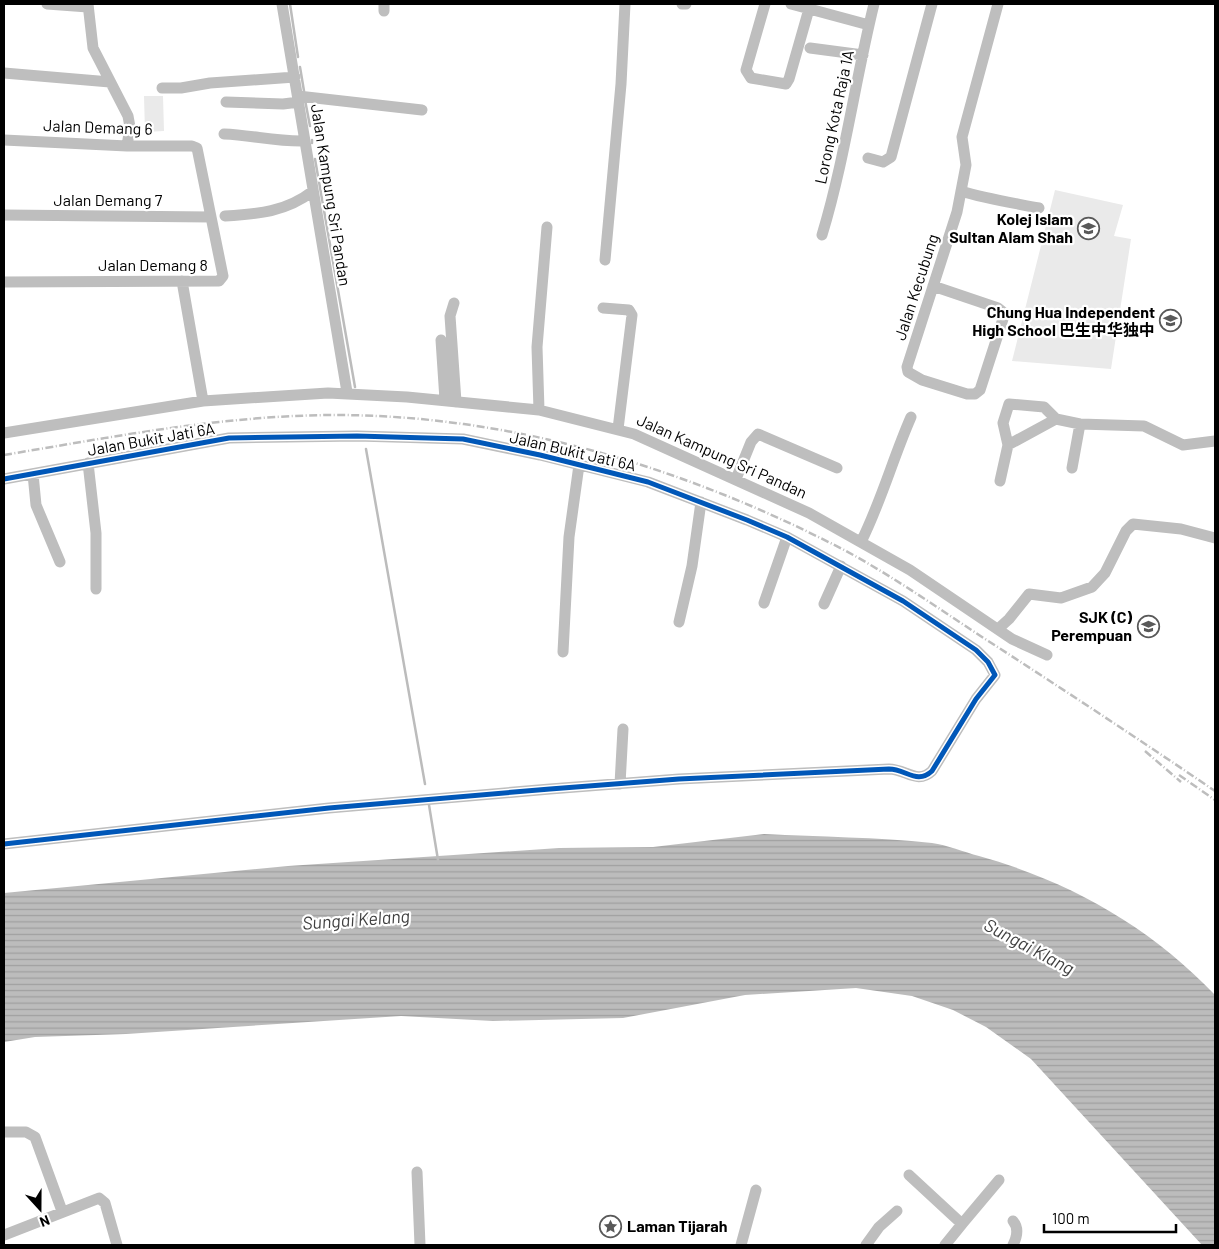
<svg xmlns="http://www.w3.org/2000/svg" width="1219" height="1249" font-family="Barlow,'Noto Sans SC',sans-serif">
  <style>
    .green { fill: #eaeaea }
    .water { fill: url(#water-rules) }
    .lines { fill: none; stroke-linecap: round; stroke-linejoin: round }
    .stream { stroke: #bcbcbc; stroke-width: 2.5 }
    .minor { stroke: #bebebe; stroke-width: 11 }
    .rail { stroke: #bdbdbd; stroke-width: 2.5; stroke-dasharray: 8 2.5 1 2.5; stroke-linecap: butt }
    .cycleway-casing { stroke: #fff; stroke-width: 8 }
    .cycleway { stroke: #0057b8; stroke-width: 5 }
    .labels { text-anchor: middle; stroke-width: 4.5; stroke-linejoin: round; paint-order: stroke }
    .street-label { font-size: 16px; fill: #000; stroke: #fff }
    .poi-label { font-size: 16px; font-weight: bold; fill: #000; stroke: #fff; text-anchor: end }
    .water-label { font-size: 18px; font-style: italic; fill: #404040; stroke: #fff }
  </style>
  <defs>
    <pattern id="water-rules" width="6" height="5" patternUnits="userSpaceOnUse" patternTransform="scale(1.25)"><rect width="6" height="5" fill="#bcbcbc"/><path d="M0 2.5h6" fill="none" stroke="#a0a0a0"/></pattern>
  </defs>
  <rect width="100%" height="100%" fill="#fff"/>
  <path class="green" d="M144 96H163L164 131 145 132Z
    M1055 190 1123 205 1114 236 1131 239 1111 369 1012 361Z"/>
  <path class="water" d="M764 834C820 837 877 837 932 843 947 845 964 852 979 856 1069 881 1151 927 1215 995V1245H1202L1031 1059 986 1027 953 1010 912 996 856 988 745 995 623 1018 493 1021 401 1016 126 1034 35 1037 4 1042V893L288 866 559 848 653 847Z"/>
  <g class="lines">
    <path class="stream" d="M290 4 298 57
      M300 67 304 91
      M305 100 310 126
      M312 140V143
      M315 159 355 387
      M366 449 425 784
      M429 805 438 860"/>
    <path class="minor" d="M47 4 88 7
      M88 4 93 48 128 116 130 127 127 146
      M282 4 347 392
      M384 4V11
      M682 4H686
      M765 4 746 70 751 78 786 84 789 79 809 9
      M791 4 869 25
      M810 48 863 55
      M4 73 110 82
      M162 88H181L210 83 295 77
      M298 96 422 110
      M226 102 283 104 299 102
      M224 134C252 135 277 142 305 141
      M4 140 127 146H192L197 148 223 276 219 281 4 282
      M868 158 883 162 891 157 932 4
      M961 191C986 199 1014 203 1039 208
      M4 215 211 217
      M225 216C258 214 286 212 313 191
      M822 235C845 159 855 81 874 4
      M605 260 621 84 625 4
      M182 281 203 401
      M933 286 998 308 1003 312V319L980 390 975 394H967L922 380 908 372 907 367 957 212 966 165 962 137 998 4
      M454 303 450 316 456 402
      M603 308 629 310 632 315 618 429
      M441 340 445 400
      M539 410 537 347 547 227
      M4 433 203 401 328 393 407 397 539 410 634 434 809 513 910 570 1012 639 1047 655
      M1008 445 1056 419
      M88 463 96 533V589
      M1072 468 1080 424
      M33 474 36 505 60 562
      M4 479 229 438 357 436 463 439 540 455 648 482 747 520 787 537 903 601 976 650 988 662 995 675 976 699 932 771C917 785 906 769 889 769L679 779 550 789 329 808 4 844
      M736 479 751 442 758 434 837 468
      M1000 481 1008 445 1003 423 1009 404 1044 407 1056 419 1080 424 1144 426 1183 445 1215 441
      M861 542C881 502 893 458 911 417
      M764 603 787 537
      M824 604 841 566
      M679 622 692 566 701 502
      M998 629 1009 619 1029 594 1061 598 1092 587 1105 573 1126 531 1133 524 1181 529 1215 538
      M563 652 569 537 579 465
      M620 784 623 729
      M4 1132H26L35 1137 62 1211
      M417 1172 420 1245
      M909 1175 962 1224 999 1180
      M1013 1221C1019 1228 1017 1237 1013 1245
      M4 1235 99 1198 105 1203 117 1245
      M741 1245 756 1190
      M866 1245 879 1227 897 1211
      M945 1245 962 1224"/>
    <path class="rail" d="M4 455C112 437 220 416 330 415 510 414 687 468 846 551 892 576 935 606 979 635 1058 686 1137 738 1215 791
      M1145 751 1181 782
      M1179 775 1215 800"/>
    <defs>
      <path id="cycleway" d="M4 479 229 438 357 436 463 439 540 455 648 482 747 520 787 537 903 601 976 650 988 662 995 675 976 699 932 771C917 785 906 769 889 769L679 779 550 789 329 808 4 844"/>
    </defs>
    <use href="#cycleway" class="cycleway-casing"/>
    <use href="#cycleway" class="cycleway"/>
  </g>
  <defs>
    <symbol id="school-ring" viewBox="-11 -11 22 22"><circle r="9.5" fill="#fff" stroke="#595959" stroke-width="1.5"/><path d="M0-5L7-2L0 1L-7-2ZM-4 1L0 2.5L4 1V4Q0 6-4 4Z" fill="#595959"/></symbol>
    <symbol id="sight-ring" viewBox="-11 -11 22 22"><circle r="9.5" fill="#fff" stroke="#595959" stroke-width="1.5"/><path d="M0-6L1.8-2.2L6-1.7L2.9 1.2L3.7 5.4L0 3.3L-3.7 5.4L-2.9 1.2L-6-1.7L-1.8-2.2Z" fill="#595959"/></symbol>
  </defs>
  <g fill-rule="evenodd">
    <use href="#school-ring" x="1076" y="216" width="25" height="25"/>
    <use href="#school-ring" x="1158" y="308" width="25" height="25"/>
    <use href="#school-ring" x="1136" y="614" width="25" height="25"/>
    <use href="#sight-ring" x="598" y="1214" width="25" height="25"/>
  </g>
  <g class="labels">
    <g class="street-label">
      <text transform="translate(834 117) rotate(-78)" y="6">Lorong Kota Raja 1A</text>
      <text transform="translate(98 127) rotate(2)" y="6">Jalan Demang 6</text>
      <text transform="translate(331 195) rotate(81)" y="6">Jalan Kampung Sri Pandan</text>
      <text x="108" y="206">Jalan Demang 7</text>
      <text x="153" y="271">Jalan Demang 8</text>
      <text transform="translate(916 287) rotate(-72)" y="6">Jalan Kecubung</text>
      <text transform="translate(151 439) rotate(-10)" y="6">Jalan Bukit Jati 6A</text>
      <text transform="translate(573 451) rotate(13)" y="6">Jalan Bukit Jati 6A</text>
      <text transform="translate(722 456) rotate(24)" y="6">Jalan Kampung Sri Pandan</text>
    </g>
    <g class="poi-label">
      <text x="1073" y="225">Kolej Islam<tspan x="1073" dy="18">Sultan Alam Shah</tspan></text>
      <text x="1155" y="318">Chung Hua Independent<tspan x="1155" dy="18">High School 巴生中华独中</tspan></text>
      <text x="1132" y="623">SJK (C)<tspan x="1132" dy="18">Perempuan</tspan></text>
      <text x="627" y="1232" text-anchor="start">Laman Tijarah</text>
    </g>
    <g class="water-label">
      <text transform="translate(356 920) rotate(-4)" y="6">Sungai Kelang</text>
      <text transform="translate(1029 947) rotate(28)" y="6">Sungai Klang</text>
    </g>
  </g>
  <rect width="1219" height="1249" fill="none" stroke="#000000" stroke-width="10"/>
  <g transform="translate(40 1209) rotate(159)" stroke="#ffffff" stroke-width="4" paint-order="stroke">
  <path d="M0-4L9 19L0 12L-9 19Z" fill="#000000"/>
  <text y="-8" font-size="14" font-weight="bold" text-anchor="middle" fill="#000000">N</text>
  </g>
  <path d="M1044 1224v8h132v-8" fill="none" stroke="#000000" stroke-width="2.5"/>
  <text x="1052" y="1224" font-size="15" fill="#000000" stroke="#ffffff" stroke-width="4" paint-order="stroke">100 m</text>
</svg>
